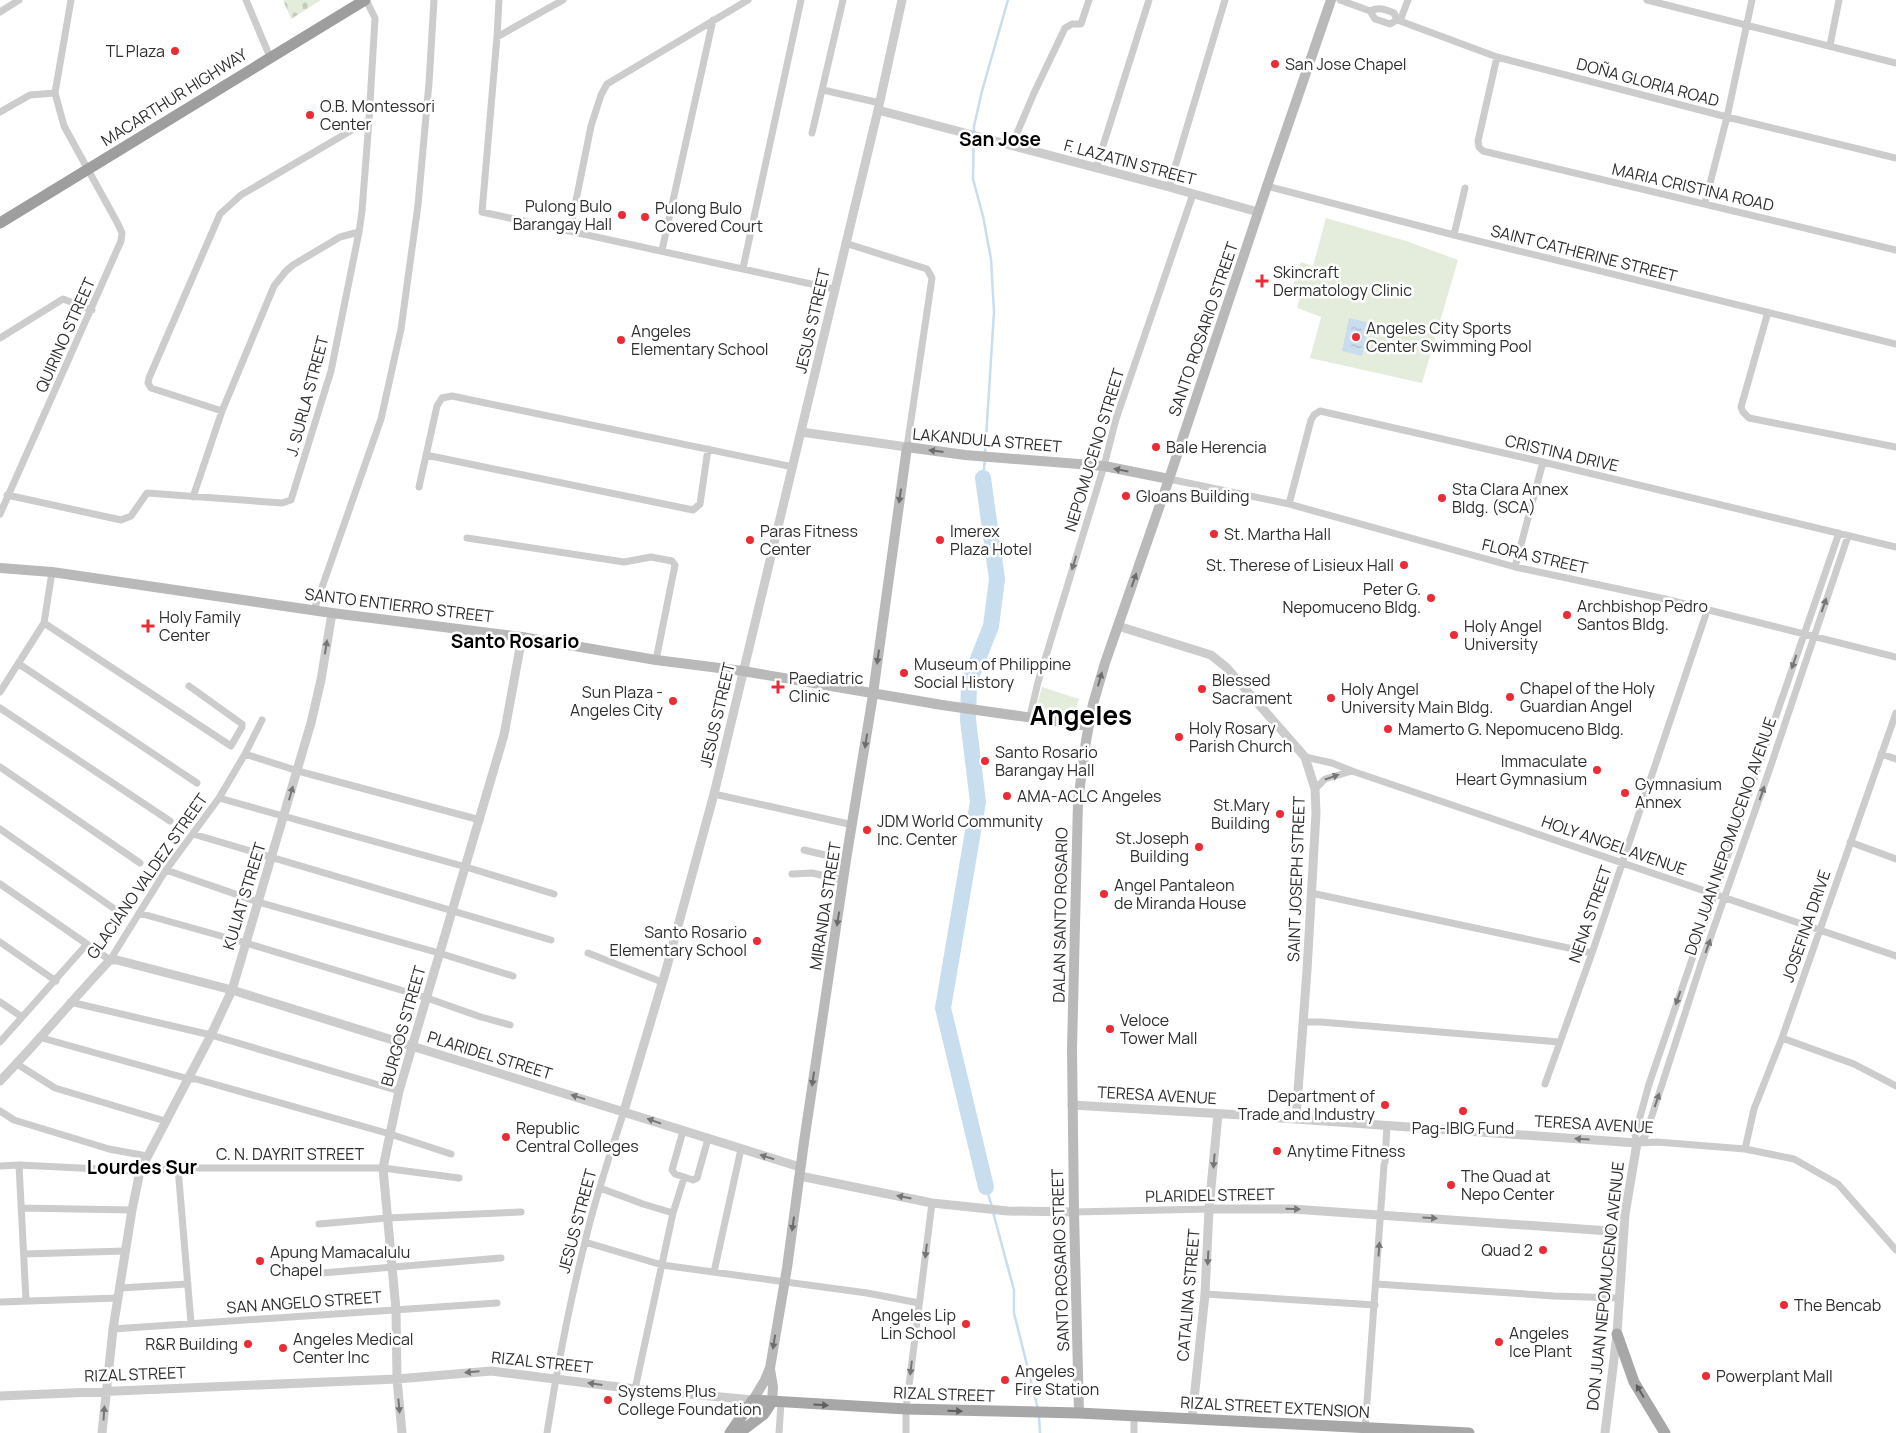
<svg xmlns="http://www.w3.org/2000/svg" width="1896" height="1433" font-family="Manrope,sans-serif">
  <style>
    .cemetery { fill: url(#cemetery-stones) }
    .green { fill: #e4eddc }
    .water { fill: url(#water-ripples) }
    .lines { fill: none; stroke-linecap: round; stroke-linejoin: round }
    .stream { stroke: #c8dded; stroke-width: 2.5 }
    .river { stroke: #c8dded; stroke-width: 16 }
    .minor { stroke: #ccc; stroke-width: 7 }
    .tertiary { stroke: #ccc; stroke-width: 9 }
    .secondary { stroke: #b9b9b9; stroke-width: 10 }
    .primary { stroke: #a7a7a7; stroke-width: 11 }
    .trunk { stroke: #9e9e9e; stroke-width: 11 }
    .oneway { fill: #6d6d6d }
    .oneway2 { fill: #767676 }
    .oneway3 { fill: #5f5f5f }
    .poi-dot { fill: #eb2c35; stroke: #fff; stroke-width: 2 }
    .labels { text-anchor: middle; stroke-width: 5; stroke-linejoin: round; paint-order: stroke }
    .poi-label { font-size: 16px; fill: #2f2f2f; stroke: #fff; text-anchor: start }
    .street-label { font-size: 16px; fill: #2f2f2f; stroke: #fff }
    .quarter-label { font-size: 19px; font-weight: bold; fill: #000; stroke: #fff }
    .town-label { font-size: 26px; font-weight: bold; fill: #000; stroke: #fff }
  </style>
  <defs>
    <pattern id="cemetery-stones" width="16" height="16" patternUnits="userSpaceOnUse" patternTransform="scale(1.25)"><rect width="16" height="16" fill="#e4eddc"/><path d="M2 7V4a2 2 0 0 1 4 0v3zM10 15v-3a2 2 0 0 1 4 0v3z" fill="#c4ccbd"/></pattern>
    <pattern id="water-ripples" width="26" height="14" patternUnits="userSpaceOnUse" patternTransform="scale(1.25)"><rect width="26" height="14" fill="#c8dded"/><path d="M2 4q2-2 4 0t4 0M15 11q2-2 4 0t4 0" fill="none" stroke="#acbecc"/></pattern>
  </defs>
  <rect width="100%" height="100%" fill="#fff"/>
  <path class="cemetery" d="M283 0H321L291 19Z"/>
  <path class="green" d="M1326 218 1406 241 1458 260 1422 383 1310 358 1321 317 1297 308 1302 290 1293 286 1301 262 1313 266Z
    M1042 687 1079 699 1074 713 1036 708Z"/>
  <path class="water" d="M1349 318 1370 323 1362 356 1342 351Z"/>
  <g class="lines">
    <path class="stream" d="M985 454 994 312 991 259 983 216 973 179 974 126 982 91 1008 0
      M983 478 985 459
      M986 1187 992 1207
      M993 1212 1014 1290V1313L1038 1409
      M1039 1417 1040 1433"/>
    <path class="river" d="M983 478 997 579 991 626 969 682 968 720 978 802 943 1008 986 1187"/>
    <path class="minor" d="M246 0 270 57
      M499 0 497 37 482 212 834 289
      M1340 0 1370 11 1375 19 1390 24 1397 20
      M1647 0 1896 63
      M1370 11C1379 7 1385 9 1394 13L1397 20 1400 21 1497 57 1727 117 1896 158
      M0 12 19 0
      M1400 21 1408 0
      M497 37 563 0
      M1830 45 1839 0
      M1497 57 1478 141 1479 147 1483 151 1896 250
      M823 90 880 103
      M0 112 30 95 55 93
      M812 133 843 0
      M1012 145 1034 93 1065 28 1072 24H1081L1089 0
      M1096 168 1149 0
      M1267 186 1454 235 1896 344
      M1169 187 1225 0
      M1705 203 1727 117 1752 0
      M570 230 591 126 601 95 607 84 748 0
      M1454 235 1465 188
      M845 243 927 269 932 278 907 447
      M662 250 713 20
      M743 268 801 0
      M1768 312 1741 407 1743 412 1749 418 1896 447
      M0 338 63 299 92 310
      M222 411 151 388 148 383 149 378 220 214 241 195 369 120
      M426 455 693 510 700 504 708 449
      M1169 479 1289 504 1515 567 1665 599 1896 657
      M419 487 437 406 442 398 452 396 793 467
      M7 495 121 520 131 516 147 493 282 503 291 500 331 371 359 232 362 211 369 120 375 18 366 0
      M193 497 222 411 274 286 286 271 293 265 340 237 359 232
      M1289 504 1311 420 1314 415 1320 411 1543 462 1896 547
      M0 514 121 241 122 233 118 224 64 126 55 93 71 0
      M467 538 624 562 651 557 672 561 675 565 656 660
      M1515 567 1543 462
      M314 610 381 419 401 329 418 205 429 83 434 0
      M44 623 231 746 242 727V724L189 686
      M19 664 197 783
      M0 692 44 623 52 572
      M0 708 170 821
      M1030 716 1038 682 1104 466 1116 419 1193 194
      M245 754 298 771 480 820
      M1881 754 1896 759
      M1305 757 1332 763 1352 771 1896 956
      M0 767 140 863
      M1315 789 1325 779 1352 771
      M714 794 853 825
      M219 798 466 867 554 894
      M0 829 116 910
      M193 834 551 940
      M1850 842 1896 859
      M804 850 846 860
      M166 870 258 902 439 953 513 976
      M792 874 812 873 843 880
      M0 884 110 960 166 870 219 798 245 754 262 720
      M1311 893 1592 953
      M139 913 246 943 427 998 481 1017 510 1025
      M0 942 56 981
      M588 953 662 982
      M0 1002 22 1017
      M70 1002 211 1035 399 1091
      M1303 1022H1321L1559 1042
      M42 1038 189 1079H196L390 1134 451 1154
      M1782 1038 1854 1064 1896 1086
      M0 1042 87 944
      M17 1064 55 1088 165 1121
      M1545 1084 1592 953 1707 611
      M0 1111 14 1120 109 1149 147 1156
      M683 1131 672 1170 675 1174 693 1180 697 1178 708 1139
      M1637 1143 1645 1137 1701 964 1769 771 1848 536
      M1637 1143 1635 1135 1649 1084 1839 533
      M1637 1143 1657 1142 1745 1149 1794 1159 1838 1184 1896 1250
      M1745 1149 1754 1109 1782 1038 1896 713
      M1385 1162 1387 1125
      M19 1165 26 1300
      M0 1166 19 1165 140 1171 178 1168H383L459 1178
      M178 1168 191 1323
      M600 1188 643 1204 673 1213
      M21 1208 132 1210
      M1074 1212 1209 1209
      M319 1224 387 1218 521 1212
      M585 1242 662 1265 867 1293 919 1303
      M24 1254 125 1251
      M714 1272 741 1149
      M322 1273 501 1258
      M1376 1284 1554 1296 1620 1298
      M119 1288 188 1284
      M1205 1294 1375 1305
      M0 1302 118 1298
      M113 1329 497 1303
      M635 1389 673 1213 684 1178
      M1134 1416V1433
      M1365 1430 1384 1165
      M547 1433C557 1369 569 1305 585 1242 595 1198 610 1155 624 1111
      M779 1433 781 1403
      M906 1433V1409L932 1203"/>
    <path class="tertiary" d="M878 110 1169 187 1258 212
      M801 432 907 447
      M1118 626 1211 655 1226 667 1305 757 1315 789 1316 813 1307 970 1296 1118
      M0 1081C38 1042 72 1000 110 960H117L232 990 800 1167
      M1072 1105 1242 1115
      M624 1111 666 970 714 794 878 110 902 0
      M1253 1116 1637 1143 1625 1214 1617 1334 1605 1433
      M800 1176 932 1203 1008 1211 1074 1212
      M1209 1209H1292L1624 1232
      M0 1396 397 1379 491 1371 635 1389 753 1400
      M1192 1419 1205 1294 1209 1209 1218 1114
      M102 1433 113 1329 132 1210 140 1171 211 1035 232 990 311 723 321 680 332 613
      M402 1433 397 1379 396 1310 383 1168 399 1091 504 735 522 637"/>
    <path class="secondary" d="M0 568 52 572 332 613 522 637 656 660 743 671 942 705 1089 726
      M770 1369 773 1387 772 1402
      M753 1400 765 1380 770 1368 787 1268 804 1142 846 860 872 701 907 447 965 455 1104 466 1169 479
      M1079 1413 1074 1212 1072 1049 1078 801 1086 741 1093 704 1105 663 1169 479 1267 186 1331 0"/>
    <path class="primary" d="M1617 1334 1634 1382 1665 1433
      M730 1433 753 1400 906 1409 1079 1413 1469 1433
      M739 1433 764 1414 772 1402"/>
    <path class="trunk" d="M0 223 365 0"/>
  </g>
  <defs><path id="oneway-solid" d="M-6-.8H1V-3.2L6.5 0L1 3.2V.8H-6Z" transform="scale(1.25)"/></defs>
  <g class="oneway">
    <use href="#oneway-solid" transform="translate(936 451) rotate(-173)"/>
    <use href="#oneway-solid" transform="translate(1121 470) rotate(-169)"/>
    <use href="#oneway-solid" transform="translate(900 496) rotate(98)"/>
    <use href="#oneway-solid" transform="translate(1134 580) rotate(-71)"/>
    <use href="#oneway-solid" transform="translate(878 657) rotate(98)"/>
    <use href="#oneway-solid" transform="translate(1100 679) rotate(-74)"/>
    <use href="#oneway-solid" transform="translate(866 741) rotate(99)"/>
    <use href="#oneway-solid" transform="translate(838 919) rotate(99)"/>
    <use href="#oneway-solid" transform="translate(813 1079) rotate(98)"/>
    <use href="#oneway-solid" transform="translate(793 1224) rotate(98)"/>
    <use href="#oneway-solid" transform="translate(774 1342) rotate(99)"/>
  </g>
  <g class="oneway2">
    <use href="#oneway-solid" transform="translate(1074 563) rotate(107)"/>
    <use href="#oneway-solid" transform="translate(1824 605) rotate(-71)"/>
    <use href="#oneway-solid" transform="translate(326 647) rotate(-81)"/>
    <use href="#oneway-solid" transform="translate(1794 662) rotate(109)"/>
    <use href="#oneway-solid" transform="translate(1332 777) rotate(-19)"/>
    <use href="#oneway-solid" transform="translate(291 793) rotate(-74)"/>
    <use href="#oneway-solid" transform="translate(1762 793) rotate(-71)"/>
    <use href="#oneway-solid" transform="translate(1708 946) rotate(-70)"/>
    <use href="#oneway-solid" transform="translate(1678 998) rotate(109)"/>
    <use href="#oneway-solid" transform="translate(578 1097) rotate(-163)"/>
    <use href="#oneway-solid" transform="translate(1657 1100) rotate(-71)"/>
    <use href="#oneway-solid" transform="translate(654 1121) rotate(-160)"/>
    <use href="#oneway-solid" transform="translate(1582 1139) rotate(-176)"/>
    <use href="#oneway-solid" transform="translate(767 1157) rotate(-163)"/>
    <use href="#oneway-solid" transform="translate(1214 1161) rotate(95)"/>
    <use href="#oneway-solid" transform="translate(904 1197) rotate(-169)"/>
    <use href="#oneway-solid" transform="translate(1293 1209) rotate(2)"/>
    <use href="#oneway-solid" transform="translate(1430 1218) rotate(4)"/>
    <use href="#oneway-solid" transform="translate(1379 1249) rotate(-86)"/>
    <use href="#oneway-solid" transform="translate(926 1251) rotate(97)"/>
    <use href="#oneway-solid" transform="translate(1208 1258) rotate(93)"/>
    <use href="#oneway-solid" transform="translate(911 1368) rotate(97)"/>
    <use href="#oneway-solid" transform="translate(472 1372) rotate(175)"/>
    <use href="#oneway-solid" transform="translate(595 1384) rotate(-172)"/>
    <use href="#oneway-solid" transform="translate(399 1406) rotate(85)"/>
    <use href="#oneway-solid" transform="translate(104 1413) rotate(-86)"/>
  </g>
  <g class="oneway3">
    <use href="#oneway-solid" transform="translate(1640 1391) rotate(-121)"/>
    <use href="#oneway-solid" transform="translate(821 1405) rotate(3)"/>
    <use href="#oneway-solid" transform="translate(955 1411) rotate(1)"/>
  </g>
  <g class="poi-dot">
    <circle cx="175" cy="51" r="5"/>
    <circle cx="1275" cy="64" r="5"/>
    <circle cx="310" cy="115" r="5"/>
    <circle cx="622" cy="215" r="5"/>
    <circle cx="645" cy="217" r="5"/>
    <path d="M1259.5 273.5h5v5h5v5h-5v5h-5v-5h-5v-5h5z"/>
    <circle cx="1356" cy="337" r="5"/>
    <circle cx="621" cy="340" r="5"/>
    <circle cx="1156" cy="447" r="5"/>
    <circle cx="1126" cy="496" r="5"/>
    <circle cx="1442" cy="498" r="5"/>
    <circle cx="1214" cy="534" r="5"/>
    <circle cx="750" cy="540" r="5"/>
    <circle cx="940" cy="540" r="5"/>
    <circle cx="1404" cy="565" r="5"/>
    <circle cx="1431" cy="598" r="5"/>
    <circle cx="1567" cy="615" r="5"/>
    <path d="M145.5 618.5h5v5h5v5h-5v5h-5v-5h-5v-5h5z"/>
    <circle cx="1454" cy="635" r="5"/>
    <circle cx="904" cy="673" r="5"/>
    <path d="M775.5 679.5h5v5h5v5h-5v5h-5v-5h-5v-5h5z"/>
    <circle cx="1202" cy="689" r="5"/>
    <circle cx="1510" cy="697" r="5"/>
    <circle cx="1331" cy="698" r="5"/>
    <circle cx="673" cy="701" r="5"/>
    <circle cx="1388" cy="729" r="5"/>
    <circle cx="1179" cy="737" r="5"/>
    <circle cx="985" cy="761" r="5"/>
    <circle cx="1597" cy="770" r="5"/>
    <circle cx="1625" cy="793" r="5"/>
    <circle cx="1007" cy="796" r="5"/>
    <circle cx="1280" cy="814" r="5"/>
    <circle cx="867" cy="830" r="5"/>
    <circle cx="1199" cy="847" r="5"/>
    <circle cx="1104" cy="894" r="5"/>
    <circle cx="757" cy="941" r="5"/>
    <circle cx="1110" cy="1029" r="5"/>
    <circle cx="1385" cy="1105" r="5"/>
    <circle cx="1463" cy="1111" r="5"/>
    <circle cx="506" cy="1137" r="5"/>
    <circle cx="1277" cy="1151" r="5"/>
    <circle cx="1451" cy="1185" r="5"/>
    <circle cx="1543" cy="1250" r="5"/>
    <circle cx="260" cy="1261" r="5"/>
    <circle cx="1784" cy="1305" r="5"/>
    <circle cx="966" cy="1324" r="5"/>
    <circle cx="1499" cy="1342" r="5"/>
    <circle cx="248" cy="1344" r="5"/>
    <circle cx="283" cy="1348" r="5"/>
    <circle cx="1706" cy="1376" r="5"/>
    <circle cx="1005" cy="1380" r="5"/>
    <circle cx="608" cy="1400" r="5"/>
  </g>
  <g class="labels">
    <g class="poi-label">
      <text x="165" y="57" text-anchor="end">TL Plaza</text>
      <text x="1285" y="70">San Jose Chapel</text>
      <text x="320" y="112">O.B. Montessori<tspan x="320" dy="18">Center</tspan></text>
      <text x="612" y="212" text-anchor="end">Pulong Bulo<tspan x="612" dy="18">Barangay Hall</tspan></text>
      <text x="655" y="214">Pulong Bulo<tspan x="655" dy="18">Covered Court</tspan></text>
      <text x="1273" y="278">Skincraft<tspan x="1273" dy="18">Dermatology Clinic</tspan></text>
      <text x="1366" y="334">Angeles City Sports<tspan x="1366" dy="18">Center Swimming Pool</tspan></text>
      <text x="631" y="337">Angeles<tspan x="631" dy="18">Elementary School</tspan></text>
      <text x="1166" y="453">Bale Herencia</text>
      <text x="1452" y="495">Sta Clara Annex<tspan x="1452" dy="18">Bldg. (SCA)</tspan></text>
      <text x="1136" y="502">Gloans Building</text>
      <text x="760" y="537">Paras Fitness<tspan x="760" dy="18">Center</tspan></text>
      <text x="950" y="537">Imerex<tspan x="950" dy="18">Plaza Hotel</tspan></text>
      <text x="1224" y="540">St. Martha Hall</text>
      <text x="1394" y="571" text-anchor="end">St. Therese of Lisieux Hall</text>
      <text x="1421" y="595" text-anchor="end">Peter G.<tspan x="1421" dy="18">Nepomuceno Bldg.</tspan></text>
      <text x="1577" y="612">Archbishop Pedro<tspan x="1577" dy="18">Santos Bldg.</tspan></text>
      <text x="159" y="623">Holy Family<tspan x="159" dy="18">Center</tspan></text>
      <text x="1464" y="632">Holy Angel<tspan x="1464" dy="18">University</tspan></text>
      <text x="914" y="670">Museum of Philippine<tspan x="914" dy="18">Social History</tspan></text>
      <text x="789" y="684">Paediatric<tspan x="789" dy="18">Clinic</tspan></text>
      <text x="1212" y="686">Blessed<tspan x="1212" dy="18">Sacrament</tspan></text>
      <text x="1520" y="694">Chapel of the Holy<tspan x="1520" dy="18">Guardian Angel</tspan></text>
      <text x="1341" y="695">Holy Angel<tspan x="1341" dy="18">University Main Bldg.</tspan></text>
      <text x="663" y="698" text-anchor="end">Sun Plaza -<tspan x="663" dy="18">Angeles City</tspan></text>
      <text x="1189" y="734">Holy Rosary<tspan x="1189" dy="18">Parish Church</tspan></text>
      <text x="1398" y="735">Mamerto G. Nepomuceno Bldg.</text>
      <text x="995" y="758">Santo Rosario<tspan x="995" dy="18">Barangay Hall</tspan></text>
      <text x="1587" y="767" text-anchor="end">Immaculate<tspan x="1587" dy="18">Heart Gymnasium</tspan></text>
      <text x="1635" y="790">Gymnasium<tspan x="1635" dy="18">Annex</tspan></text>
      <text x="1017" y="802">AMA-ACLC Angeles</text>
      <text x="1270" y="811" text-anchor="end">St.Mary<tspan x="1270" dy="18">Building</tspan></text>
      <text x="877" y="827">JDM World Community<tspan x="877" dy="18">Inc. Center</tspan></text>
      <text x="1189" y="844" text-anchor="end">St.Joseph<tspan x="1189" dy="18">Building</tspan></text>
      <text x="1114" y="891">Angel Pantaleon<tspan x="1114" dy="18">de Miranda House</tspan></text>
      <text x="747" y="938" text-anchor="end">Santo Rosario<tspan x="747" dy="18">Elementary School</tspan></text>
      <text x="1120" y="1026">Veloce<tspan x="1120" dy="18">Tower Mall</tspan></text>
      <text x="1375" y="1102" text-anchor="end">Department of<tspan x="1375" dy="18">Trade and Industry</tspan></text>
      <text x="516" y="1134">Republic<tspan x="516" dy="18">Central Colleges</tspan></text>
      <text x="1463" y="1134" text-anchor="middle">Pag-IBIG Fund</text>
      <text x="1287" y="1157">Anytime Fitness</text>
      <text x="1461" y="1182">The Quad at<tspan x="1461" dy="18">Nepo Center</tspan></text>
      <text x="1533" y="1256" text-anchor="end">Quad 2</text>
      <text x="270" y="1258">Apung Mamacalulu<tspan x="270" dy="18">Chapel</tspan></text>
      <text x="1794" y="1311">The Bencab</text>
      <text x="956" y="1321" text-anchor="end">Angeles Lip<tspan x="956" dy="18">Lin School</tspan></text>
      <text x="1509" y="1339">Angeles<tspan x="1509" dy="18">Ice Plant</tspan></text>
      <text x="293" y="1345">Angeles Medical<tspan x="293" dy="18">Center Inc</tspan></text>
      <text x="238" y="1350" text-anchor="end">R&amp;R Building</text>
      <text x="1015" y="1377">Angeles<tspan x="1015" dy="18">Fire Station</tspan></text>
      <text x="1716" y="1382">Powerplant Mall</text>
      <text x="618" y="1397">Systems Plus<tspan x="618" dy="18">College Foundation</tspan></text>
    </g>
    <g class="street-label">
      <text transform="translate(1648 82) rotate(15)" y="6">DOÑA GLORIA ROAD</text>
      <text transform="translate(174 97) rotate(-32)" y="6">MACARTHUR HIGHWAY</text>
      <text transform="translate(1130 162) rotate(15)" y="6">F. LAZATIN STREET</text>
      <text transform="translate(1693 187) rotate(13)" y="6">MARIA CRISTINA ROAD</text>
      <text transform="translate(1584 253) rotate(14)" y="6">SAINT CATHERINE STREET</text>
      <text transform="translate(812 321) rotate(-77)" y="6">JESUS STREET</text>
      <text transform="translate(1203 329) rotate(-71)" y="6">SANTO ROSARIO STREET</text>
      <text transform="translate(65 335) rotate(-66)" y="6">QUIRINO STREET</text>
      <text transform="translate(307 396) rotate(-75)" y="6">J. SURLA STREET</text>
      <text transform="translate(987 440) rotate(5)" y="6">LAKANDULA STREET</text>
      <text transform="translate(1094 450) rotate(-73)" y="6">NEPOMUCENO STREET</text>
      <text transform="translate(1562 453) rotate(13)" y="6">CRISTINA DRIVE</text>
      <text transform="translate(1535 556) rotate(13)" y="6">FLORA STREET</text>
      <text transform="translate(399 605) rotate(7)" y="6">SANTO ENTIERRO STREET</text>
      <text transform="translate(717 715) rotate(-77)" y="6">JESUS STREET</text>
      <text transform="translate(1730 836) rotate(-71)" y="6">DON JUAN NEPOMUCENO AVENUE</text>
      <text transform="translate(1614 845) rotate(19)" y="6">HOLY ANGEL AVENUE</text>
      <text transform="translate(147 876) rotate(-55)" y="6">GLACIANO VALDEZ STREET</text>
      <text transform="translate(1296 879) rotate(-88)" y="6">SAINT JOSEPH STREET</text>
      <text transform="translate(244 896) rotate(-73)" y="6">KULIAT STREET</text>
      <text transform="translate(825 906) rotate(-81)" y="6">MIRANDA STREET</text>
      <text transform="translate(1590 914) rotate(-71)" y="6">NENA STREET</text>
      <text transform="translate(1060 915) rotate(-89)" y="6">DALAN SANTO ROSARIO</text>
      <text transform="translate(1806 926) rotate(-71)" y="6">JOSEFINA DRIVE</text>
      <text transform="translate(403 1026) rotate(-74)" y="6">BURGOS STREET</text>
      <text transform="translate(490 1055) rotate(17)" y="6">PLARIDEL STREET</text>
      <text transform="translate(1157 1095) rotate(3)" y="6">TERESA AVENUE</text>
      <text transform="translate(1594 1124) rotate(3)" y="6">TERESA AVENUE</text>
      <text x="290" y="1160">C. N. DAYRIT STREET</text>
      <text transform="translate(1210 1195) rotate(-1)" y="6">PLARIDEL STREET</text>
      <text transform="translate(577 1221) rotate(-75)" y="6">JESUS STREET</text>
      <text transform="translate(1060 1260) rotate(-92)" y="6">SANTO ROSARIO STREET</text>
      <text transform="translate(1605 1286) rotate(-84)" y="6">DON JUAN NEPOMUCENO AVENUE</text>
      <text transform="translate(1188 1295) rotate(-85)" y="6">CATALINA STREET</text>
      <text transform="translate(304 1302) rotate(-4)" y="6">SAN ANGELO STREET</text>
      <text transform="translate(542 1362) rotate(6)" y="6">RIZAL STREET</text>
      <text transform="translate(135 1374) rotate(-2)" y="6">RIZAL STREET</text>
      <text transform="translate(944 1394) rotate(2)" y="6">RIZAL STREET</text>
      <text transform="translate(1275 1407) rotate(3)" y="6">RIZAL STREET EXTENSION</text>
    </g>
    <g class="quarter-label">
      <text x="1000" y="146">San Jose</text>
      <text x="515" y="648">Santo Rosario</text>
      <text x="142" y="1174">Lourdes Sur</text>
    </g>
    <g class="town-label">
      <text x="1081" y="725">Angeles</text>
    </g>
  </g>
</svg>
